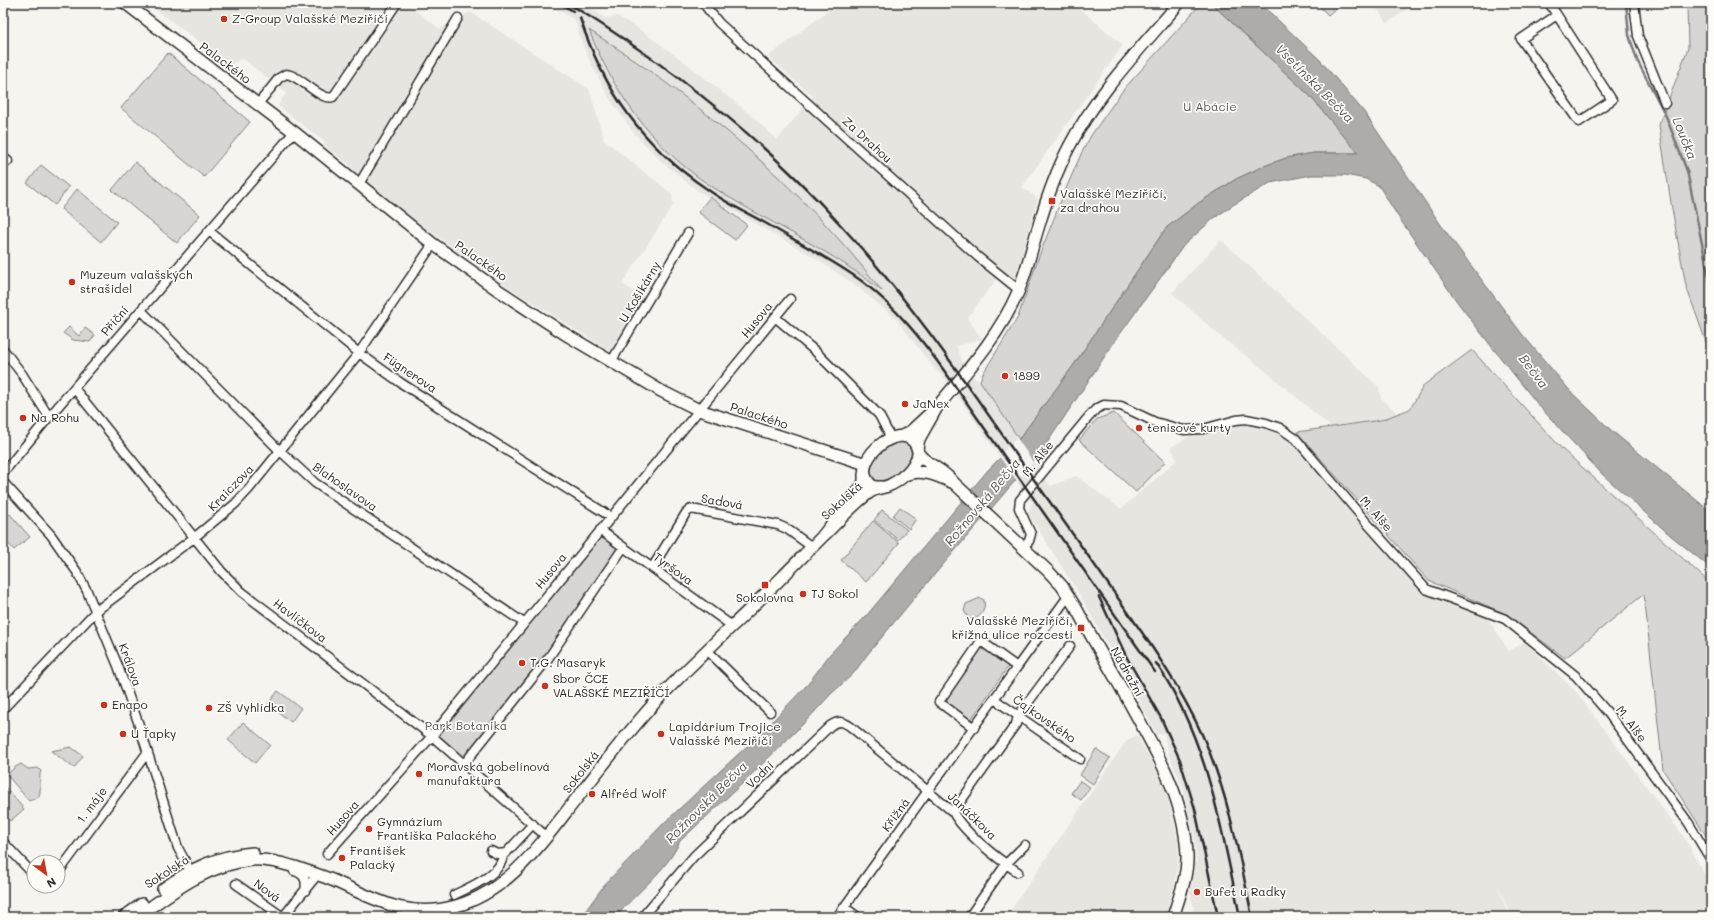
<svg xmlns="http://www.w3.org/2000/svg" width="1714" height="920" font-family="Mali,sans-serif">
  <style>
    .built { fill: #e6e5e0; fill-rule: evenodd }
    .green { fill: #d7d6d2; stroke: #81807e }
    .water { fill: #adaca9; stroke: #797877 }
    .pier { fill: #f5f4ef }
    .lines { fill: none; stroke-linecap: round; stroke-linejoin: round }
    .stream { stroke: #797877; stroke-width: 2.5 }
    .street-casing { stroke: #2b2b2b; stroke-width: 11 }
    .secondary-casing { stroke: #2b2b2b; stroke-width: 14 }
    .street { stroke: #fdfcf7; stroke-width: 8 }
    .secondary { stroke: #fdfcf7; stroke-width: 11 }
    .rail { stroke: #2b2b2b; stroke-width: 2.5 }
    .poi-dot { fill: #c8321e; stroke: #fdfcf7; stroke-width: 1.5 }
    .labels { text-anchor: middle; stroke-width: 3.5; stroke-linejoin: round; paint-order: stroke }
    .poi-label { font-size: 12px; fill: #2b2b2b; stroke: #fdfcf7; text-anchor: start }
    .street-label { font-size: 12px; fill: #2b2b2b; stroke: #fdfcf7 }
    .park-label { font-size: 12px; fill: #565655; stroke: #fdfcf7 }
    .water-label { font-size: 13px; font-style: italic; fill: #585857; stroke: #fdfcf7 }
  </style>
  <rect width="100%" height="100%" fill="#f5f4ef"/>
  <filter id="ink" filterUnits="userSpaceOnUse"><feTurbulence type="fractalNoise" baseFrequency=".025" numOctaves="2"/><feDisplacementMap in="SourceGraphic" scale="8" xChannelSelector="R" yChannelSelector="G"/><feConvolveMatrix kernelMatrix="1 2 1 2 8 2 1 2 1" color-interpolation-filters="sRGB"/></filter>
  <g filter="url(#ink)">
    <path class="built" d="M147 3H406L440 29 470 12 589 89 604 140 672 194 673 205 622 284 652 302 619 357 503 284 372 189 348 164 324 145 325 142 278 106 286 93 242 58 230 65Z
      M545 3H582L605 18 617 16 636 27 686 63 752 116 777 140 813 96 768 57 838 3H1073L1123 45 1022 187 1038 199 1015 279 1012 280 1002 272 967 318 982 339 956 346 963 363 974 378 980 381 1047 482 1051 486 1076 476 1121 509 1177 460 1171 447 1192 435 1232 426 1249 424 1274 431 1295 445 1361 526 1416 586 1487 617 1509 651 1525 642 1577 693 1684 837 1711 886V904L1694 917H1512L1495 880 1510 917H1196L1190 892 1196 863 1195 839 1183 788 1169 755 1164 733 1157 735 1135 694 1081 597 1028 513 1032 503 948 382 933 367 896 319 858 287 812 256 698 191 662 162 634 133 610 99 590 62 582 43 575 20ZM590 31 653 73 705 113 754 155 827 227 880 290 848 265 728 195 686 168 643 125 620 93 601 58Z
      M1373 3H1416L1387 23Z
      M1221 240 1379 387 1381 398 1398 414 1381 420 1331 427 1267 372 1220 336 1172 293Z
      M1137 735 1164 785 1169 801 1178 842V864L1174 886 1165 917H1006L1127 740Z"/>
    <path class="green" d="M1211 3 1309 95 1359 153H1314L1286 158 1264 166 1236 179 1200 202 1166 228 1073 366 1019 439 980 381 982 375 1018 317 1039 256 1064 193 1082 152 1092 134 1123 90 1198 7Z
      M1316 3H1342L1328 15Z
      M1687 3H1711V356L1686 286 1671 203 1659 125 1688 48Z
      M589 30C699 100 802 188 882 291 828 247 763 221 705 182 651 145 612 90 589 30Z
      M168 53 250 122 204 177 121 108Z
      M135 162 200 215 177 243 112 190Z
      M41 165 69 187 55 205 27 183Z
      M77 189 117 222 101 242 61 209Z
      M710 197 747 225 735 240 698 212Z
      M69 327 79 336 85 328 95 335 90 342 73 340 63 333Z
      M1472 350 1562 449 1711 584V843L1663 770 1644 594 1565 658 1506 614 1429 581 1297 432 1381 420 1410 409 1424 385Z
      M1114 413 1165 462 1136 492 1079 440 1097 419Z
      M898 442H904C926 454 893 483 877 481L871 474C870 459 885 447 898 442Z
      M900 507 916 519 909 529 893 516Z
      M882 510 907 530 898 540 874 520Z
      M10 514 30 537 14 550 3 537V520Z
      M873 521 899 543 866 582 841 560Z
      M600 530 623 548 547 660 463 763 432 736Z
      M980 598 984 600C986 611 980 620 969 619L964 611 966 604Z
      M982 644 1010 664 969 722 941 702Z
      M278 691 301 708 291 722 268 704Z
      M243 722 270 745 255 763 228 740Z
      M71 747 83 756 74 768 51 751Z
      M1096 749 1110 758 1093 784 1080 775Z
      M21 764 28 769 38 768 41 771C38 776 42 787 39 797L29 801 7 775C10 771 16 766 21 764Z
      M1080 781 1090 787 1081 800 1071 793Z
      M4 786 24 809 10 821 3 813Z"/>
    <path class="water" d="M1211 3H1260L1320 60 1364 112 1441 225 1522 334 1572 393 1612 431 1711 512V568L1670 535 1602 474 1540 407 1495 351 1458 303 1397 215 1379 186 1366 179 1345 175H1311L1270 183 1233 205 1213 219 1184 245 1115 341 1045 446 916 596 867 655 853 674 831 694 806 721 745 781 680 841C667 871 636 892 616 917H581L605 884 664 823 760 734 808 684 830 654 867 615 988 470 1019 439 1073 366 1166 228 1200 202 1236 179 1264 166 1286 158 1314 153H1358L1309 95Z"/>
    <path class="pier" d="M1017 438 1033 462 1017 481 999 456Z"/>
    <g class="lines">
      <path class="stream" d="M1626 3 1629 35 1637 60 1666 116 1687 171 1711 287"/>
      <defs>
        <path id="street" d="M703 3 719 23 978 257 1019 290
          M1549 3 1557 15 1612 100 1579 122 1521 39 1557 15
          M1634 3 1638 36 1665 103
          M258 104 279 78 286 74C300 75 321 102 333 97L395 6
          M3 157 8 161
          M359 184 458 18
          M209 231 359 353 401 383 611 517
          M141 310 277 448 315 483 524 623
          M775 317 815 351 879 415 891 438
          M3 349 22 374 49 417
          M611 362 688 233
          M74 388 222 572 242 592 432 736 547 837
          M3 473 49 417 294 132
          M3 482 51 535 77 572 87 591 118 666 138 722 178 848 193 876
          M600 530 732 626
          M1023 547 1029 541 1031 534 1019 508 1020 500 1086 420 1096 409 1104 405 1121 406 1155 422 1184 430 1203 429 1236 420 1246 419 1266 423 1280 428 1296 439 1367 523 1426 589 1505 619 1576 676 1608 713 1688 822 1711 860
          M652 568 686 513 691 509 778 525 787 529 812 547
          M712 655 770 712
          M994 699 1080 759
          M3 709 96 611 195 537 235 504 249 489 359 353 433 244
          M974 728 939 702 981 641 1017 667
          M464 764 547 660 623 548
          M953 812 1016 724 1018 716 1070 646
          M3 842 34 875
          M491 851 497 854 506 853 533 824
          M327 854 432 736 790 299
          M294 871C305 874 307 881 305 891
          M58 873 147 753
          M236 884 283 917 318 874
          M454 895C470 887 503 874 503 854
          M844 907 858 917
          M642 917 694 856 830 726C838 720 843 721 851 727L953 812C963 832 999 860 1018 872
          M837 917 1069 595
          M969 917 1006 864 1025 845"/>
        <path id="secondary" d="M125 3 294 132 433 244 498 290 565 334 661 391 699 410 866 464
          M937 407C968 370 999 336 1018 292 1027 270 1032 247 1039 225 1047 198 1056 172 1069 147 1097 93 1140 49 1179 3
          M902 436 911 431 937 407 919 439 917 448
          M864 474V482L862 486 821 538C837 523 852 505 870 492 876 488 882 488 888 486 898 482 910 472 915 462 918 457 919 450 916 445 900 416 842 467 874 487H882
          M903 476C920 467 938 476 954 483 942 468 928 466 918 453
          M954 483 1048 571 1062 586 1076 608C1094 642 1114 675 1133 709 1158 754 1185 801 1187 855 1188 876 1179 897 1173 917
          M163 889C192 868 217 856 253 853
          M124 917 142 904
          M137 917C172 892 207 864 252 860 267 859 281 863 295 867 307 871 320 875 332 880 375 899 407 920 456 906 510 891 544 840 577 798 604 764 630 729 660 697 683 673 707 650 731 627 762 598 791 568 821 538"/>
      </defs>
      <use href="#street" class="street-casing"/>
      <use href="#secondary" class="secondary-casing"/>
      <use href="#street" class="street"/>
      <use href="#secondary" class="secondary"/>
      <path class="rail" d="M559 3 573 11
        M568 3C667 64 759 135 837 221 903 292 958 371 1013 450 1059 515 1105 579 1150 644 1176 683 1200 723 1215 767 1232 815 1242 867 1252 917
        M580 18C604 91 643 146 707 189 726 203 747 213 767 224 799 243 833 260 863 282 897 308 923 341 948 376L1155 672
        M1099 597 1126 656 1161 718 1180 760 1195 809 1218 917
        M1156 663C1207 738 1222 829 1240 917"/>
    </g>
  </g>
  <g class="poi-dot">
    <circle cx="224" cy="19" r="4"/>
    <rect x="1048" y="197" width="8" height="8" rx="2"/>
    <circle cx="72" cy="282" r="4"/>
    <circle cx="1005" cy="376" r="4"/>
    <circle cx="905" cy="404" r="4"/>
    <circle cx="23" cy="418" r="4"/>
    <circle cx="1139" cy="428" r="4"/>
    <rect x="761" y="581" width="8" height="8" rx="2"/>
    <circle cx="803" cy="594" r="4"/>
    <rect x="1077" y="624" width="8" height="8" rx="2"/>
    <circle cx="522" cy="663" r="4"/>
    <circle cx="545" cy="686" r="4"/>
    <circle cx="104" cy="705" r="4"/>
    <circle cx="209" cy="708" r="4"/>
    <circle cx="123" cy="734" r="4"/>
    <circle cx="661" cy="734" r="4"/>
    <circle cx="419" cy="774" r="4"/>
    <circle cx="592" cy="794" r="4"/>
    <circle cx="369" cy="829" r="4"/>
    <circle cx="342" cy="858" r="4"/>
    <circle cx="1197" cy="892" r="4"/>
  </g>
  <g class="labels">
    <g class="poi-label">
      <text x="232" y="23">Z-Group Valašské Meziříčí</text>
      <text x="1060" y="198">Valašské Meziříčí,<tspan x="1060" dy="14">za drahou</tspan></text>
      <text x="80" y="279">Muzeum valašských<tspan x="80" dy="14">strašidel</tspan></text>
      <text x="1013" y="380">1899</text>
      <text x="913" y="408">JaNex</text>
      <text x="31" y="422">Na Rohu</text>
      <text x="1147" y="432">tenisové kurty</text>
      <text x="811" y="598">TJ Sokol</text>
      <text x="765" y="602" text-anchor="middle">Sokolovna</text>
      <text x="1073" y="625" text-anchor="end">Valašské Meziříčí,<tspan x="1073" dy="14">křižná ulice rozcestí</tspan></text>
      <text x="530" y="667">T.G. Masaryk</text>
      <text x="553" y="683">Sbor ČCE<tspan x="553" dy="14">VALAŠSKÉ MEZIŘÍČÍ</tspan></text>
      <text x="112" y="709">Enapo</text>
      <text x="217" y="712">ZŠ Vyhlídka</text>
      <text x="669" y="731">Lapidárium Trojice<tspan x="669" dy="14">Valašské Meziříčí</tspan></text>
      <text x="131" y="738">U Ťapky</text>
      <text x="427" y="771">Moravská gobelínová<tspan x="427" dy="14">manufaktura</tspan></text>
      <text x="600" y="798">Alfréd Wolf</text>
      <text x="377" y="826">Gymnázium<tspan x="377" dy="14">Františka Palackého</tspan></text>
      <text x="350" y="855">František<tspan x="350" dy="14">Palacký</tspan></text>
      <text x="1205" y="896">Bufet u Radky</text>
    </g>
    <g class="street-label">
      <text transform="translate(225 63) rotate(37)" y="4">Palackého</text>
      <text transform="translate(867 140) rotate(42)" y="4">Za Drahou</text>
      <text transform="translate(481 261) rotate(35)" y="4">Palackého</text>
      <text transform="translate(640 292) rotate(-59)" y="4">U Košikárny</text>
      <text transform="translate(757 320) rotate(-51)" y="4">Husova</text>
      <text transform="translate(115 321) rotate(-49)" y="4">Příční</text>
      <text transform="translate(410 373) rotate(34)" y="4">Fügnerova</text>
      <text transform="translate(759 416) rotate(18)" y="4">Palackého</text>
      <text transform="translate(1038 459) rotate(-51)" y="4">M. Alše</text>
      <text transform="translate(345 487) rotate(35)" y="4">Blahoslavova</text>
      <text transform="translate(231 488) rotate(-46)" y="4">Kraiczova</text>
      <text transform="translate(842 501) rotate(-42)" y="4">Sokolská</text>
      <text transform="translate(722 502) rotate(10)" y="4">Sadová</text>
      <text transform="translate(1376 514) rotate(49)" y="4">M. Alše</text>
      <text transform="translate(673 569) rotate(36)" y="4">Tyršova</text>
      <text transform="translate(551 571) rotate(-51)" y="4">Husova</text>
      <text transform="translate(300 621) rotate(37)" y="4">Havlíčkova</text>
      <text transform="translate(130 665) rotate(70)" y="4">Králova</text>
      <text transform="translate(1127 672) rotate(61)" y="4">Nádražní</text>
      <text transform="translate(1044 719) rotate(35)" y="4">Čajkovského</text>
      <text transform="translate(1631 724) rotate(53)" y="4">M. Alše</text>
      <text transform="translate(581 772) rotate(-52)" y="4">Sokolská</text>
      <text transform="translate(760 775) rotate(-44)" y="4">Vodní</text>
      <text transform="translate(92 805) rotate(-53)" y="4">1. máje</text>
      <text transform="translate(896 815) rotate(-54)" y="4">Křižná</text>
      <text transform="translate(972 816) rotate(44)" y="4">Janáčkova</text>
      <text transform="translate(343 818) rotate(-49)" y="4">Husova</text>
      <text transform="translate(167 872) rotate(-33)" y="4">Sokolská</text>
      <text transform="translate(267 891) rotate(36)" y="4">Nová</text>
    </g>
    <g class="park-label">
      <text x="1210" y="111">U Abácie</text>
      <text x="466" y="730">Park Botanika</text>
    </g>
    <g class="water-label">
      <text transform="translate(1315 83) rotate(45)" y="5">Vsetínská Bečva</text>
      <text transform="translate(1685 138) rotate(68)" y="5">Loučka</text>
      <text transform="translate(1534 371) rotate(53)" y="5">Bečva</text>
      <text transform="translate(982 502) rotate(-50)" y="5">Rožnovská Bečva</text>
      <text transform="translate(706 802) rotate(-45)" y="5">Rožnovská Bečva</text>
    </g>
  </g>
  <rect width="1714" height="920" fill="none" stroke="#fdfcf7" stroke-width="16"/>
  <rect x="8" y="8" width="1698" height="904" fill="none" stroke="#2b2b2b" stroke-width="1.5" filter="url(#ink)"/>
  <g transform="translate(46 874) rotate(148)"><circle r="19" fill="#fdfcf7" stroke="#a9a8a5"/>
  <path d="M0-3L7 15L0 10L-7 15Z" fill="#c8321e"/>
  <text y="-6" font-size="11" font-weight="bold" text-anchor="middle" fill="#2b2b2b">N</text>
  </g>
</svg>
